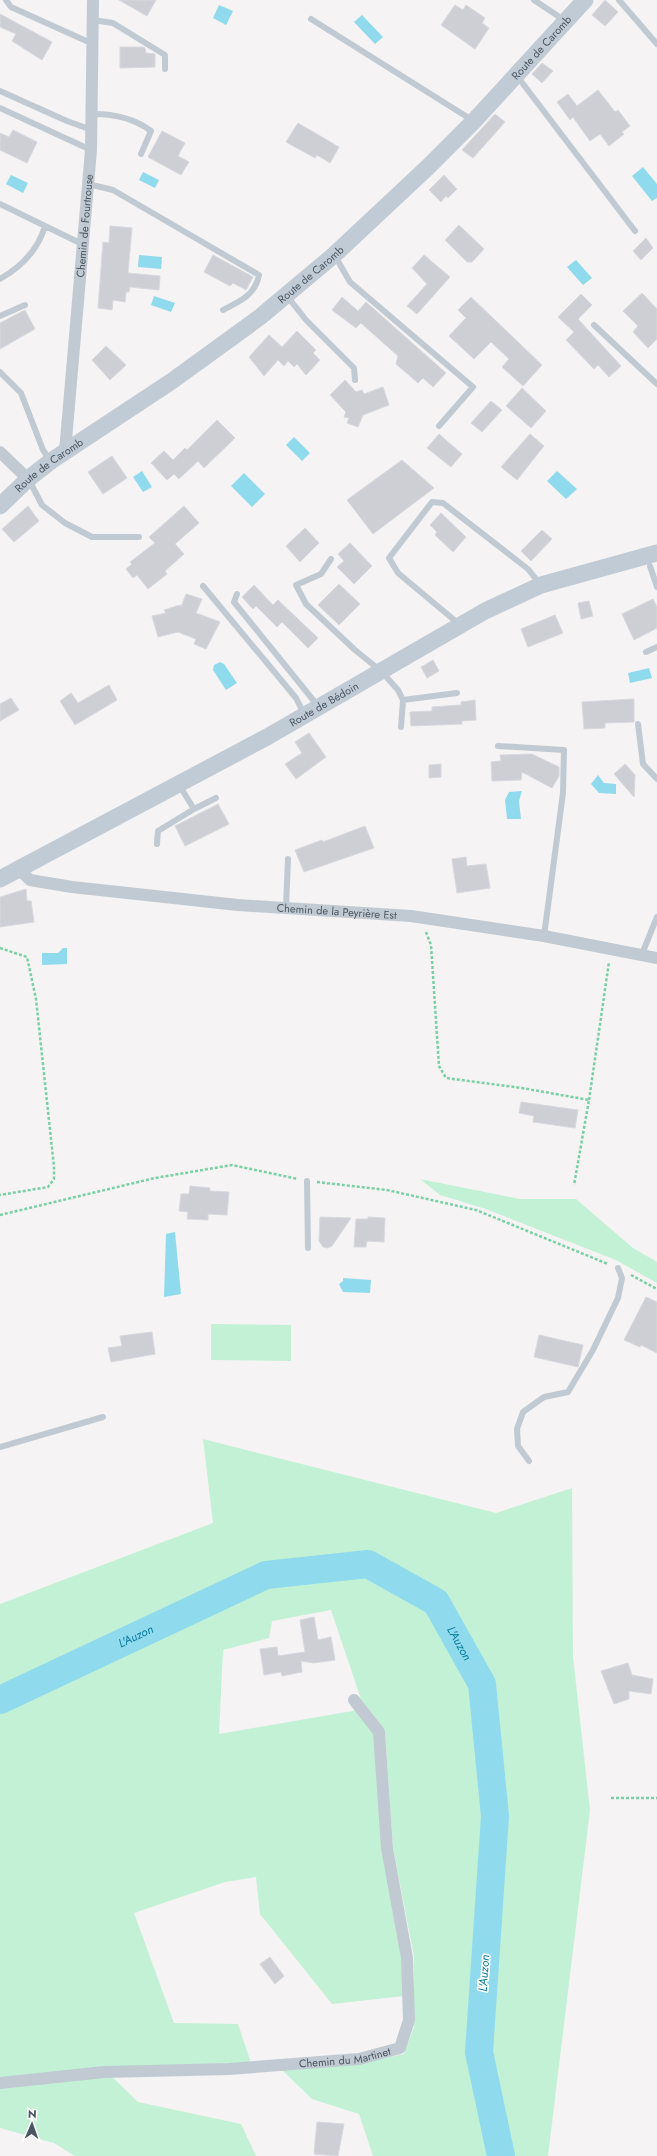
<svg xmlns="http://www.w3.org/2000/svg" width="657" height="2156" font-family="Jost,sans-serif">
  <style>
    .green { fill: #c3f1d5 }
    .water { fill: #90daee }
    .lines { fill: none; stroke-linecap: round; stroke-linejoin: round }
    .river { stroke: #90daee; stroke-width: 28 }
    .building { fill: #cdcfd5; stroke: #d7d9de }
    .path { stroke: #7ad0a6; stroke-width: 2.5; stroke-dasharray: 3 2; stroke-linecap: butt }
    .service { stroke: #c1cad2; stroke-width: 6 }
    .minor { stroke: #c1cad2; stroke-width: 12 }
    .secondary { stroke: #c1cbd6; stroke-width: 17 }
    .labels { text-anchor: middle; stroke-width: 3.5; stroke-linejoin: round; paint-order: stroke }
    .street-label { font-size: 11px; fill: #4a5661; stroke: #fff }
    .water-label { font-size: 12px; font-style: italic; fill: #0c7c9b; stroke: #fff }
  </style>
  <rect width="100%" height="100%" fill="#f5f3f3"/>
  <path class="green" d="M420 1179 520 1199H576L633 1248 657 1262V1283L616 1260 486 1209 440 1195Z
    M211 1324 291 1325V1361L211 1360Z
    M203 1439 496 1513 572 1488 573 1657 590 1810 548 2156H373L359 2114 312 2099 282 2070 358 2064 404 2054 414 2027V1957L393 1847 385 1731 361 1699 331 1610 272 1621 269 1638 223 1650 219 1734 358 1710 375 1732 403 1958 404 1996 332 2004 260 1914 256 1877 225 1882 134 1913 174 2023 238 2024 251 2063 103 2068 138 2102 241 2124 256 2156H75L54 2143 0 2128V1604L213 1523Z"/>
  <path class="water" d="M219 5 233 11 226 25 213 18Z
    M362 15 383 37 375 44 354 22Z
    M643 167 657 184V198L652 201 632 176Z
    M143 172 159 180 155 188 139 180Z
    M11 175 28 183 23 193 6 184Z
    M139 255 162 257 161 269 138 267Z
    M576 260 592 278 583 285 567 267Z
    M154 296 175 303 171 312 151 305Z
    M294 437 310 453 302 461 286 445Z
    M142 471 152 487 143 492 133 477Z
    M557 471 577 489 566 499 547 481Z
    M244 473 265 494 252 507 231 486Z
    M220 662 224 664 237 683 226 690 213 670 214 665Z
    M649 668 652 678 630 683 628 673Z
    M598 775 604 783 616 784V794L599 793 591 784Z
    M522 791 519 801 521 819H507L505 800 509 792Z
    M63 948H67V964L42 965V953H58Z
    M175 1232 181 1294 164 1297 166 1234Z
    M343 1278 371 1280 370 1293 343 1292 339 1284 343 1281Z"/>
  <g class="lines">
    <path class="river" id="s1" d="M0 1700 266 1575 368 1564 436 1602 482 1684 495 1816 479 2052 501 2156"/>
  </g>
  <path class="building" d="M119 0H156L147 16Z
    M605 0 618 12 605 26 592 15Z
    M455 5 463 10 466 5 485 18 482 23 489 28 475 49 441 25Z
    M0 14 52 42 42 60 12 41 16 34 0 27Z
    M120 47H143L145 48 146 53 155 54V67L120 68Z
    M542 63 553 71 542 83 532 74Z
    M598 90 615 112 618 110 630 126 622 132 624 134 609 146 600 134 590 141 573 117 570 120 557 102 568 94 577 106Z
    M495 114 505 122 473 158 462 150Z
    M298 123 339 147 330 163 317 155 315 158 286 142Z
    M13 130 37 142 27 163 0 150V133L9 137Z
    M162 131 185 143 178 156 189 162 181 175 148 157Z
    M444 175 457 189 448 198 446 196 441 202 429 190Z
    M459 225 484 249 472 262H467L445 240Z
    M110 226 132 228 128 273 160 276 159 290 130 287 129 292H126L125 302 113 300 112 310 98 308 103 242 109 243Z
    M646 238 653 248 641 260 633 251Z
    M213 255 253 277 246 290 233 283 230 286 204 272Z
    M424 255 450 277 417 314 407 306 427 284 412 268Z
    M642 293 657 309V339L648 348 633 332 638 326 623 311Z
    M581 294 592 305 578 319 621 366 609 377 598 365 594 369 566 340 574 332 558 317Z
    M342 297 358 311 366 302 446 373 433 387 423 378 418 383 396 364 398 356 361 323 356 328 332 310Z
    M471 297 542 365 523 386 502 367 509 359 491 342 474 359 449 336 466 318 458 310Z
    M25 310 35 329 0 349V323Z
    M297 331 316 350 313 353 320 360 306 375 297 364 294 367 288 361 284 366 278 360 264 376 249 357 269 335 282 347Z
    M106 346 126 365 110 380 92 360Z
    M345 380 356 392 362 390 364 394 383 387 389 405 363 415 358 427 347 423 349 418 344 417 346 412 330 395Z
    M522 388 546 411 531 428 506 406Z
    M491 401 502 410 482 432 471 423Z
    M217 420 235 438 204 468 198 461 179 479 174 474 167 480 151 463 164 451 173 460 185 448 187 450Z
    M439 434 462 454 451 467 427 448Z
    M530 434 544 446 517 480 501 467Z
    M112 456 127 478 103 494 88 472Z
    M402 460 434 488 373 534 347 500Z
    M28 506 39 521 14 542 2 529Z
    M184 506 199 523 175 544 184 554 165 571 167 574 148 589 137 575 133 578 126 569 132 564 130 562 155 543 149 537Z
    M441 513 466 537 453 552 435 535 437 532 430 525Z
    M305 528 319 543 300 562 286 546Z
    M542 530 552 539 531 561 521 551Z
    M350 543 372 566 354 584 337 567 344 561 338 554Z
    M339 584 360 604 339 625 318 605Z
    M254 585 273 605 278 600 318 638 308 648 282 622 277 627 256 606 253 609 242 597Z
    M186 594 202 599 196 613 220 622 206 649 194 644 196 639 178 632 158 637 152 616 166 613 164 610 180 605 181 607Z
    M653 599 657 607V628L634 640 622 614Z
    M589 601 593 616 581 619 578 603Z
    M555 615 563 633 528 647 521 629Z
    M433 660 439 671 427 678 421 667Z
    M109 685 117 700 75 725 60 701 71 693 78 703Z
    M11 698 19 710 0 721V704Z
    M634 699V722L605 723V728L584 729 582 702Z
    M475 700 476 720 462 721V724L411 726 410 712 432 711V707L461 705V702Z
    M309 733 326 757 296 779 285 764 302 753 295 742Z
    M532 754 559 767V776L552 788 522 772 521 780 492 781 491 762 501 761 500 755Z
    M441 764V777L429 778V765Z
    M625 764 635 775 634 797 614 774Z
    M218 804 229 824 185 846 175 826Z
    M365 826 374 848 304 872 295 850 322 840 323 842Z
    M466 857 467 866 486 864 490 888 457 893 452 859Z
    M26 889 27 901H31L34 922 0 927V897Z
    M521 1102 578 1110 575 1128 533 1122 534 1116 519 1113Z
    M190 1186 210 1188V1191L229 1192 227 1215 208 1214V1220L187 1219 188 1212 179 1211 181 1194H189Z
    M320 1217 351 1218 332 1246 328 1248 323 1247 319 1241Z
    M368 1217 385 1218 384 1242 367 1241 366 1247H354L356 1219H368Z
    M646 1297 657 1302V1353L641 1345 640 1347 624 1340Z
    M152 1332 155 1354 111 1362 108 1348 122 1346 120 1336Z
    M539 1335 583 1345 578 1367 534 1357Z
    M314 1617 318 1640 331 1637 335 1660 314 1663 301 1661 302 1672 282 1676 281 1672 264 1675 260 1649 277 1647 278 1656 305 1652 300 1620Z
    M628 1663 632 1675 653 1679 651 1694 629 1691V1699L614 1704 601 1671Z
    M270 1957 284 1976 275 1984 260 1964Z
    M317 2122 344 2124 338 2156 314 2154Z"/>
  <g class="lines">
    <path class="path" d="M426 932 431 945 439 1066 446 1078 522 1088 589 1100 574 1185
      M0 948 27 957 36 999 54 1167V1179L48 1187 0 1195
      M589 1100 609 962
      M317 1182 387 1190 476 1210 608 1264
      M0 1215 155 1178 232 1165 298 1179
      M631 1275 657 1289
      M611 1798H657"/>
    <path class="service" d="M6 0 11 7 93 44
      M534 0 564 20
      M619 0 657 44
      M311 19 472 120
      M93 20 113 23 165 55V69
      M517 76 635 231
      M0 91 67 121 92 130
      M0 108 91 150
      M93 114C114 114 134 118 151 131L141 154
      M88 184 113 190 259 275C255 295 241 301 223 310
      M0 204 82 244
      M335 256 350 282 473 387 439 426
      M0 279C21 267 38 250 45 226
      M287 296 306 320 354 368 355 380
      M0 316 25 305
      M594 325 657 384
      M0 372 21 393 43 450 50 460
      M29 480 42 505 65 523 92 537H139
      M331 559 321 574 296 585 306 604 355 650 381 671 398 690 403 700 401 727
      M650 566 657 587
      M203 586 296 698 304 714
      M237 594 234 602 318 706
      M459 624 398 573 389 558 432 502 443 503 528 569 540 584
      M646 652 657 647
      M403 700 457 693
      M638 724 643 764 657 779
      M498 746 564 750 563 793 544 936
      M194 809 216 798
      M157 844 158 831 194 809 179 785
      M286 908 288 859
      M642 954 657 917
      M307 1181 308 1248
      M0 1447 103 1417
      M529 1461 518 1446 517 1429 523 1412 544 1397 568 1392 593 1350 618 1298 622 1278 618 1268"/>
    <g class="minor">
      <path d="M0 452 28 479"/>
      <path id="s2" d="M65 452 91 150 93 0"/>
      <path id="s3" d="M19 869 30 880 72 887 238 905 411 916 544 936 657 958"/>
      <path id="s4" d="M0 2083 104 2072 229 2069 359 2059 400 2048 409 2020 407 1958 387 1848 379 1732 354 1700"/>
    </g>
    <g class="secondary">
      <path id="s5" d="M0 506 28 479 51 461 172 381 260 317 334 255 428 167 474 121 585 0"/>
      <path id="s6" d="M0 879 267 737 485 611 541 585 657 553"/>
    </g>
  </g>
  <g class="labels">
    <g class="street-label">
      <text dy="4" stroke="none"><textPath href="#s5" startOffset="712">Route de Caromb</textPath></text>
      <text dy="4" stroke="none"><textPath href="#s2" startOffset="227">Chemin de Fourtrouse</textPath></text>
      <text dy="4" stroke="none"><textPath href="#s5" startOffset="388">Route de Caromb</textPath></text>
      <text dy="4" stroke="none"><textPath href="#s5" startOffset="64">Route de Caromb</textPath></text>
      <text dy="4" stroke="none"><textPath href="#s6" startOffset="368">Route de Bédoin</textPath></text>
      <text dy="4" stroke="none"><textPath href="#s3" startOffset="324">Chemin de la Peyrière Est</textPath></text>
      <text dy="4" stroke="none"><textPath href="#s4" startOffset="346">Chemin du Martinet</textPath></text>
    </g>
    <g class="water-label">
      <text dy="4" stroke="none"><textPath href="#s1" startOffset="150">L'Auzon</textPath></text>
      <text dy="4" stroke="none"><textPath href="#s1" startOffset="522">L'Auzon</textPath></text>
      <text transform="translate(484 1973) rotate(-86)" y="4">L'Auzon</text>
    </g>
  </g>
  <g transform="translate(32 2124) rotate(2)" stroke="#ffffff" stroke-width="3" paint-order="stroke">
  <path d="M0-3L7 15L0 10L-7 15Z" fill="#4a5661"/>
  <text y="-6" font-size="11" font-weight="bold" text-anchor="middle" fill="#4a5661">N</text>
  </g>
</svg>
